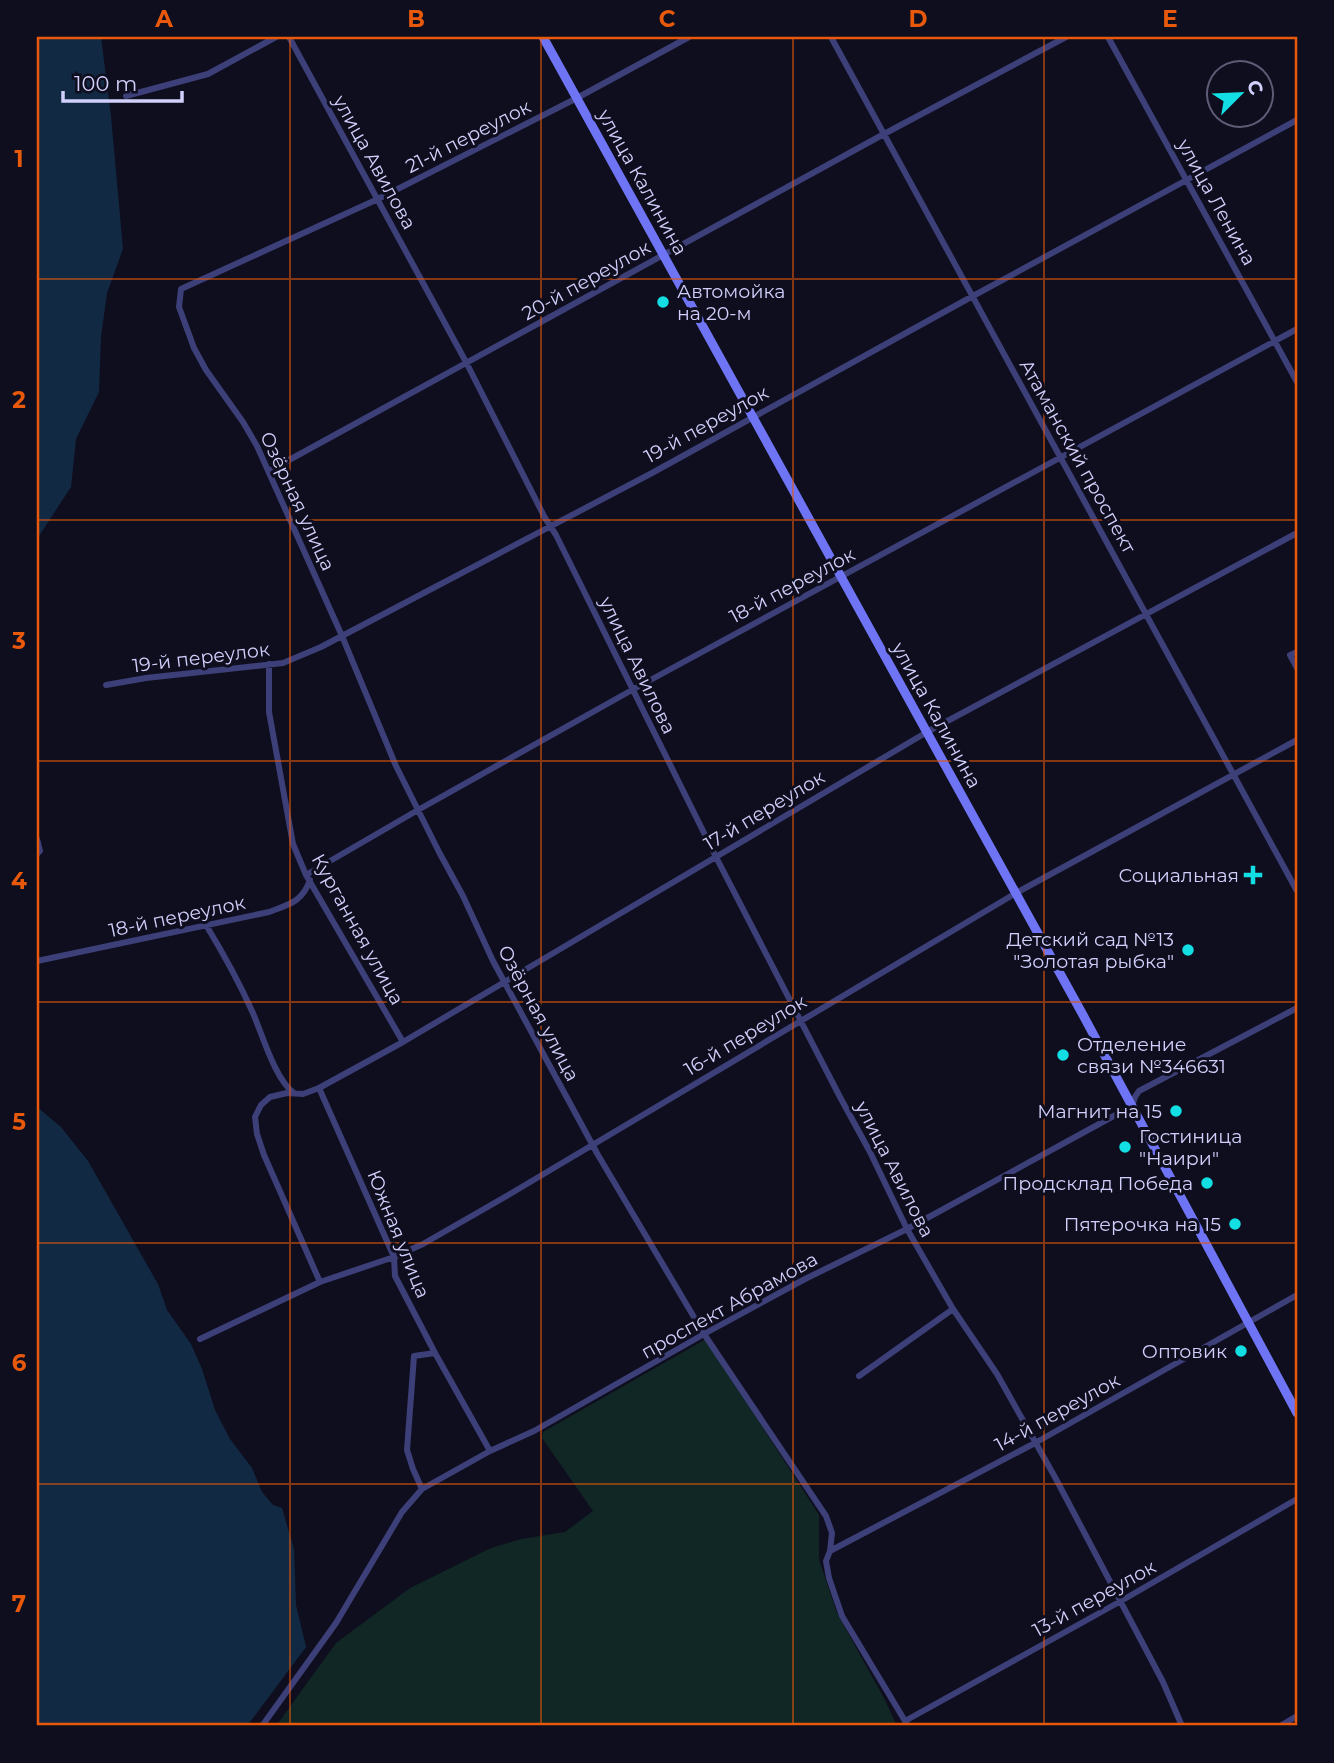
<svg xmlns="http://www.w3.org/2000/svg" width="1334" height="1763" font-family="Montserrat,sans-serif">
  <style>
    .green { fill: #112725 }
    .water { fill: #122943 }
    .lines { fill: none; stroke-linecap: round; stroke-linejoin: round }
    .minor { stroke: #3d3f79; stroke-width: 6 }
    .secondary { stroke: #6e74f3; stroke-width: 9 }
    .grid { fill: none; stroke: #e8590c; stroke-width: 2; stroke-opacity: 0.55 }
    .poi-dot { fill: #12dee3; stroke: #0f0e1e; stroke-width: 2.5 }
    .labels { text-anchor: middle; stroke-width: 6; stroke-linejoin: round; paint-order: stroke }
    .street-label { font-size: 19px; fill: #d1cffb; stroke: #0f0e1e }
    .poi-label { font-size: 19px; fill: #d1cffb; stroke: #0f0e1e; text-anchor: end }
    .neatline { fill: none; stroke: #e8590c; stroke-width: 2.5 }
    .grid-label { font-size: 23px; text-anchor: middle; font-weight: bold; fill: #e8590c }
  </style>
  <rect width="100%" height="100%" fill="#0f0e1e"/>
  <path class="green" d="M706 1339 819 1515V1560L837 1613 885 1700 897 1726H276L336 1643 410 1588 491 1548 521 1539 565 1532 593 1511 542 1438 543 1432Z"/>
  <path class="water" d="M37 37H101L111 116 123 249 107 293 101 337 99 392 76 439 71 487 37 539Z
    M37 1107 61 1127 88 1161 158 1284 167 1310 191 1344 202 1369 215 1410 230 1439 252 1468 262 1492 273 1505 282 1508 294 1549 296 1605 306 1647 247 1726H37Z"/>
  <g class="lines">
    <path class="minor" d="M289 37 466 362 545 518 556 535 716 857 840 1097 870 1152 907 1229 953 1309 997 1374 1056 1479 1163 1682 1182 1726
      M689 37 577 98 378 199 181 289 179 307 194 348 206 370 243 422 257 446 342 636 396 766 439 852 463 896 493 961 598 1155 704 1334 826 1516 832 1533 830 1551 826 1561 829 1578 842 1616 908 1726
      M831 37 1297 891
      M1108 37 1297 382
      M126 96 208 74 276 37
      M269 471 884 134 1066 37
      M1297 652 1290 655 1297 668
      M269 664V712L293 844 306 875 403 1042
      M106 685 146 678 283 663 321 647 652 473 973 296 1297 120
      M37 839 40 851 37 854
      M306 875 418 810 632 690 1297 329
      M206 925C223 953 239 982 252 1011 262 1033 275 1080 294 1093
      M37 961 269 912C290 904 302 902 310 880
      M319 1088 394 1257 395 1276 435 1353 490 1451
      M320 1282 264 1155 257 1134 255 1117 261 1105 270 1097 287 1093 303 1094 319 1088 403 1042 927 732 1297 533
      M200 1339 320 1282 394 1257 423 1244 510 1194 1016 893 1297 740
      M859 1376 953 1309
      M422 1489 413 1469 407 1450 414 1356 435 1353
      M830 1551 1035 1443 1297 1295
      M905 1721 1121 1601 1297 1499
      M262 1726 336 1623 402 1512 422 1489 490 1451 534 1431 704 1334 805 1279 907 1229 1132 1106 1135 1097 1139 1091 1297 1008
      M1280 1726 1297 1716"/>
    <path class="secondary" d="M543 37 1083 1015 1297 1413"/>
  </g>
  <path class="grid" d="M290 37V1726M541 37V1726M793 37V1726M1044 37V1726M37 279H1297M37 520H1297M37 761H1297M37 1002H1297M37 1243H1297M37 1484H1297"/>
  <g class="poi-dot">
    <circle cx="663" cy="302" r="7"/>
    <path d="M1249.5 864.5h7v7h7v7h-7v7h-7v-7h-7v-7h7z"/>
    <circle cx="1188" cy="950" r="7"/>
    <circle cx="1063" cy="1055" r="7"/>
    <circle cx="1176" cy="1111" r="7"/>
    <circle cx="1125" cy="1147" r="7"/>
    <circle cx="1207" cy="1183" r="7"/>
    <circle cx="1235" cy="1224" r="7"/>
    <circle cx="1241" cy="1351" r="7"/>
  </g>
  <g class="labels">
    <g class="street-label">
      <text transform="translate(468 136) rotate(-27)" y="7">21-й переулок</text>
      <text transform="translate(375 162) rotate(61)" y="7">улица Авилова</text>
      <text transform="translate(643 182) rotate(61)" y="7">улица Калинина</text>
      <text transform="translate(1217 202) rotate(61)" y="7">улица Ленина</text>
      <text transform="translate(586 280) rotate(-29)" y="7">20-й переулок</text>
      <text transform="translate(706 424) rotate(-29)" y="7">19-й переулок</text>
      <text transform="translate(1078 456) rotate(61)" y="7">Атаманский проспект</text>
      <text transform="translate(298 501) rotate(65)" y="7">Озёрная улица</text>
      <text transform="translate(792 585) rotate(-28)" y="7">18-й переулок</text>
      <text transform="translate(201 657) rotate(-7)" y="7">19-й переулок</text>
      <text transform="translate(638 665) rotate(64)" y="7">улица Авилова</text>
      <text transform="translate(937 715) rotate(61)" y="7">улица Калинина</text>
      <text transform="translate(764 810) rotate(-31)" y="7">17-й переулок</text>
      <text transform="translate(177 916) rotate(-12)" y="7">18-й переулок</text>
      <text transform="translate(358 929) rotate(61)" y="7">Курганная улица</text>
      <text transform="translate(539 1013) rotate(62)" y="7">Озёрная улица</text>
      <text transform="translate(745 1035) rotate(-31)" y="7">16-й переулок</text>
      <text transform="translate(895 1169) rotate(63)" y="7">улица Авилова</text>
      <text transform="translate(399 1234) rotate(68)" y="7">Южная улица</text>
      <text transform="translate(729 1305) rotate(-29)" y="7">проспект Абрамова</text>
      <text transform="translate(1057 1412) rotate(-29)" y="7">14-й переулок</text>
      <text transform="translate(1094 1598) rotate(-29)" y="7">13-й переулок</text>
    </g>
    <g class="poi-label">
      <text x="677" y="298" text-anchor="start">Автомойка<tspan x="677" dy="22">на 20-м</tspan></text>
      <text x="1239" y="882">Социальная</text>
      <text x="1174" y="946">Детский сад №13<tspan x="1174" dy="22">"Золотая рыбка"</tspan></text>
      <text x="1077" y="1051" text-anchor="start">Отделение<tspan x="1077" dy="22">связи №346631</tspan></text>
      <text x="1162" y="1118">Магнит на 15</text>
      <text x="1139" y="1143" text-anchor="start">Гостиница<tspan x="1139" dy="22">"Наири"</tspan></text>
      <text x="1193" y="1190">Продсклад Победа</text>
      <text x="1221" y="1231">Пятерочка на 15</text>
      <text x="1227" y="1358">Оптовик</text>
    </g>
  </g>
  <rect width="1334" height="1763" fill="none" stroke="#0f0e1e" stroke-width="77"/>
  <g transform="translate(1240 94) rotate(66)"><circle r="33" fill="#0f0e1e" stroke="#5d5b76" stroke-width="2"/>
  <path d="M0-5L12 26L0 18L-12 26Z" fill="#12dee3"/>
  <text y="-10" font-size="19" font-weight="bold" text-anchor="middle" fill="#d1cffb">С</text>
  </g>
  <path d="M63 91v10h119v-10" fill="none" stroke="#d1cffb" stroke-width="3.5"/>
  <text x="74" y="91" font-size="21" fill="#d1cffb" stroke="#0f0e1e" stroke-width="5" paint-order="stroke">100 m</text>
  <rect x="38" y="38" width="1258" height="1686" class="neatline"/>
  <g class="grid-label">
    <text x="164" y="27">A</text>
    <text x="416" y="27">B</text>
    <text x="667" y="27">C</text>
    <text x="918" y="27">D</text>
    <text x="1170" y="27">E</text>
    <text x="19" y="167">1</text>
    <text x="19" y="408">2</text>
    <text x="19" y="649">3</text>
    <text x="19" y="889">4</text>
    <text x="19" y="1130">5</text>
    <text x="19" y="1371">6</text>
    <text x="19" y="1612">7</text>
  </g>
</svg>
